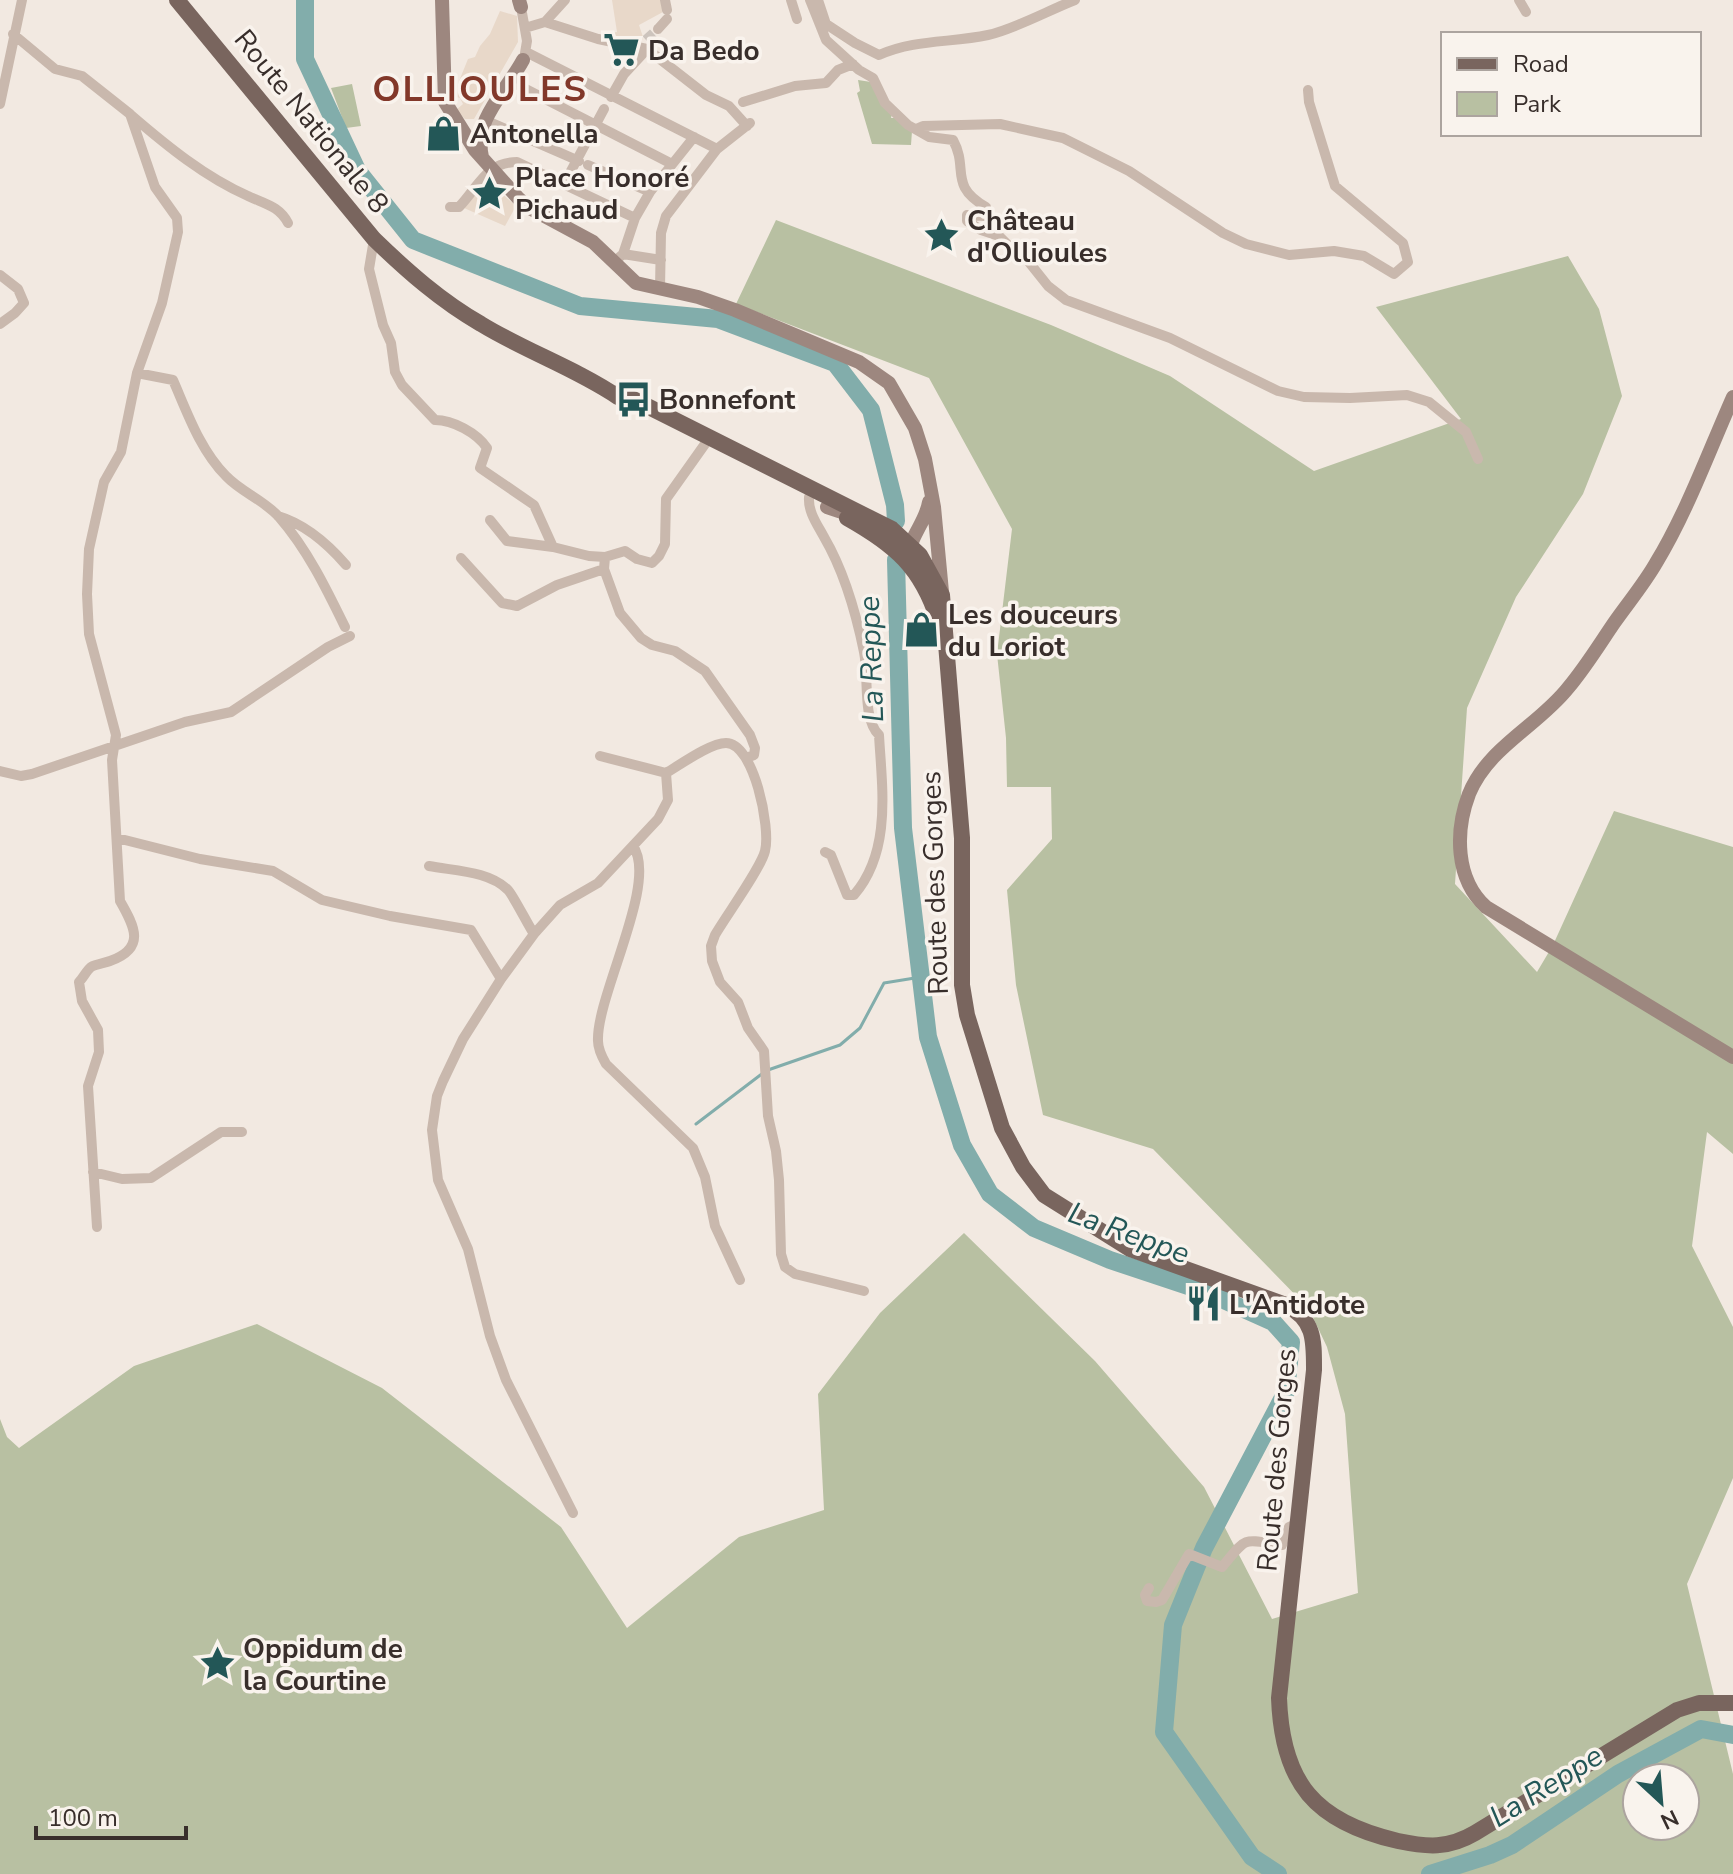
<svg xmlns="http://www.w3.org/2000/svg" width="1733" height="1874" font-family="'Nunito Sans',sans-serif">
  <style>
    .green { fill: #b8c0a2; fill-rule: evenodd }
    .plaza { fill: #e8d8c9 }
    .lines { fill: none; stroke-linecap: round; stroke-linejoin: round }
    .stream { stroke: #82adab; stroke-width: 3 }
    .river { stroke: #82adab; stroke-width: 18 }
    .street-tunnel { stroke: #cdc4bd; stroke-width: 10; stroke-dasharray: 10 5; stroke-linecap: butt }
    .street { stroke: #c9b8ad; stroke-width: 10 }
    .secondary { stroke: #9d877f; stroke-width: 14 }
    .primary { stroke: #79655e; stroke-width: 16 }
    .labels { text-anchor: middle; stroke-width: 7; stroke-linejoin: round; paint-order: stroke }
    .poi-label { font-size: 28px; font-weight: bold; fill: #382e2b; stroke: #f9f3ed; text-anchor: start }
    .street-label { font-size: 28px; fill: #382e2b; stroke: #f9f3ed }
    .water-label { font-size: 30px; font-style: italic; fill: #235757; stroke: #f9f3ed }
    .district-label { font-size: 36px; font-weight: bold; letter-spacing: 2px; fill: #82382a; stroke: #f9f3ed }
  </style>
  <rect width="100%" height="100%" fill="#f2e9e1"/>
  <path class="green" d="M858 80 871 82 892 114 891 118H895L912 131 911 145 872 144 857 93 860 91Z
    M352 84 361 126 346 128 331 88Z
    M776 220 1051 325 1170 376 1314 471 1461 419 1376 307 1568 256 1599 309 1622 396 1583 494 1516 597 1467 708 1455 884 1537 972 1553 945 1614 811 1733 847V1154L1707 1132 1692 1246 1733 1327V1478L1687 1584 1733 1774V1874H0V1419L7 1437 19 1448 134 1366 257 1324 382 1388 561 1527 627 1628 739 1537 824 1510 818 1394 880 1313 964 1233 1095 1361 1204 1487 1272 1619 1358 1593 1345 1414 1327 1347 1309 1309 1153 1149 1043 1115 1016 985 1007 890 1052 839 1051 787H1007L1006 738 997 654 1012 529 929 378 736 304ZM1637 1778H1685V1826H1637Z"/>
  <path class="plaza" d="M612 0H661L663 12 639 25 643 37 640 47 599 35 617 32Z
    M500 11 517 16 518 42 474 119H465L456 110 463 104 460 98 453 96 468 59 475 57 480 46 490 34Z
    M486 180 516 206 505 226 464 208Z"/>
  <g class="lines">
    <path class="stream" d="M768 1070 840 1045 860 1028 884 983 921 977
      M696 1124 763 1073"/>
    <path class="river" d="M305 0V59L357 170 413 240 580 306 718 319 835 363 871 410 895 505 896 521
      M896 560 903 828 928 1037 962 1145 990 1194 1034 1228 1110 1260 1206 1292 1273 1322 1291 1342 1286 1392 1204 1548 1173 1625 1164 1732 1252 1857 1278 1874
      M1430 1874 1490 1855 1512 1845 1618 1774 1701 1729 1733 1735"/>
    <path class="street-tunnel" d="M646 40 658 29"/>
    <path class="street" d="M665 0 667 10
      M791 0 797 19
      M810 0 826 40 859 70 873 78 885 103 908 125 929 137 953 140C969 169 948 185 986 207L985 216 967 215V221L981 230 999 236 1011 248 1024 256 1048 286 1066 300 1170 338 1278 391 1304 397 1350 398 1407 395 1429 402 1466 432 1478 459
      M818 0 826 24
      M1519 0 1526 12
      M521 7 527 41 524 59
      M545 22 598 39 647 49 706 95 729 106 747 126
      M826 24 855 43 879 55C915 39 951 43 988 35 1015 29 1049 10 1075 0
      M525 28 545 22 565 0
      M658 29 667 19
      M13 34 55 69 82 76 130 114 155 187 177 218 178 232 162 303 137 373 121 452 104 482 89 549 87 594 89 634 116 735 112 760 120 901C135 927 146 948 110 961 105 963 96 964 91 967 87 970 83 978 79 982L82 1001 98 1030 99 1052 88 1086 97 1227
      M526 52 717 149
      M510 81 672 164
      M611 97 624 74 647 49
      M743 102 795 86 826 83 838 70 853 64
      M0 104 22 0
      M131 115C167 146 205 177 248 196 265 204 279 206 288 223
      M485 120 579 161
      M916 129 923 126 1000 124 1063 138 1129 171 1223 233 1246 244 1289 255 1334 251 1364 256 1394 274 1408 262 1403 243 1335 186 1309 102 1308 90
      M588 165 650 192
      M564 184 604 109
      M450 207H459C479 186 486 162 517 162L635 218
      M374 239 369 269 383 325 391 343 395 372 402 385 435 420C453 420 477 433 487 448L480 468 534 505 553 547
      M623 254 661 260
      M614 262 623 254 635 218 650 192 694 137
      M0 275 18 289 24 303 15 313 0 324
      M660 289 661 233 666 216 717 149 750 123
      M137 373 173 380C187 412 200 450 226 476 241 492 264 500 279 517 307 549 326 588 345 627
      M705 444 666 499 665 544 659 556 652 563 637 559 625 551 605 557 604 569 620 613 641 638 652 645 675 651 705 671 750 735 755 748 754 755 746 758
      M809 497C808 512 817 524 824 537 844 571 856 613 864 652 869 676 862 719 879 735 882 788 892 851 854 895H847L831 855 825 852
      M278 516C305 524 327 543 346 565
      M490 520 507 541 553 547 589 556 605 557
      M461 558 502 603 517 606 557 585 604 569
      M600 756 666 773
      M0 771 21 776 32 774 185 722 231 712 328 647 350 636
      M117 838 200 859 273 871 322 900 390 916 471 930 501 979
      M633 846C659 882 596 996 598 1041 598 1049 602 1057 606 1064L693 1148 705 1177 715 1226 740 1280
      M429 866C455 871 489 871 508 890 513 895 528 925 534 934
      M93 1172 122 1179 151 1178 221 1132H242
      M573 1513 506 1380 490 1336 468 1249 438 1180 432 1130 437 1096 443 1081 463 1039 501 979 534 934 560 905 598 883 658 819 668 800 666 773C680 765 710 743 726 743 754 743 771 828 765 851 761 868 726 916 715 935L711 946 712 961 720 982 738 1002 748 1028 764 1051 768 1116 776 1151 779 1180 781 1254 785 1267 795 1274 864 1291
      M1149 1588 1145 1595 1147 1601 1156 1602 1162 1600 1189 1554 1222 1567C1248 1536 1241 1539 1282 1545L1289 1527 1298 1523"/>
    <path class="secondary" d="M442 0 445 102 475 150 518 198 528 207 593 242 636 283 698 297 735 310 859 362 889 383 915 428 925 459 934 507 942 592
      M519 0 521 7
      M482 157C473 119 506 92 523 60
      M1733 397C1709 451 1687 512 1656 563 1644 584 1628 603 1614 623 1599 645 1585 668 1568 688 1538 726 1488 747 1469 794 1455 831 1455 879 1486 907L1733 1057
      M827 507 854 516
      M908 556C910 536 926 522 929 502"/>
    <path class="primary" d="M177 0 374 239C407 271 441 301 481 324 525 351 575 368 618 397
      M612 393 633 399 892 529 920 555 942 595 962 838V985L967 1015 1002 1128 1023 1167 1044 1195 1130 1249 1286 1305C1315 1320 1314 1341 1314 1370L1279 1698C1282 1783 1315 1822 1398 1841 1427 1847 1448 1849 1475 1833L1677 1710 1699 1703H1733
      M847 518C895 545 921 567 938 620"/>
  </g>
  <defs>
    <symbol id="supermarket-bare" viewBox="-9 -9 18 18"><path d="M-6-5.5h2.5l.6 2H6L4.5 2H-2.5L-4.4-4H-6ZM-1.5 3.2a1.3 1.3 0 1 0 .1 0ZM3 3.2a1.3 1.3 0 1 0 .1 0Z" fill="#235757" stroke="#f9f3ed" stroke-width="2.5" paint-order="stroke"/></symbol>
    <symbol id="shop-bare" viewBox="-9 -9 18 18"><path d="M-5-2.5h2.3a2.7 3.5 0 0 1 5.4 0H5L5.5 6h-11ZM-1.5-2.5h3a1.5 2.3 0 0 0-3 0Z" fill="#235757" stroke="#f9f3ed" stroke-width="2.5" paint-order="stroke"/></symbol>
    <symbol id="sight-bare" viewBox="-9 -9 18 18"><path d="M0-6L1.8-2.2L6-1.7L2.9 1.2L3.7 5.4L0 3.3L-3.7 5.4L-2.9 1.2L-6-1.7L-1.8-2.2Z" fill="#235757" stroke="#f9f3ed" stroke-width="2.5" paint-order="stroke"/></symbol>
    <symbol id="bus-bare" viewBox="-9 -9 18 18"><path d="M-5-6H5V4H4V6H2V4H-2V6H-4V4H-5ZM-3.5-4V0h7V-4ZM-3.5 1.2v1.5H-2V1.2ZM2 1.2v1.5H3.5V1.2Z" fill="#235757" stroke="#f9f3ed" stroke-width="2.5" paint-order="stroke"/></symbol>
    <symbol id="restaurant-bare" viewBox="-9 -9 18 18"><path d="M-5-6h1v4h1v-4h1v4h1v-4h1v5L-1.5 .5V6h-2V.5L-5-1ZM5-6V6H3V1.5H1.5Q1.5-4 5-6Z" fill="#235757" stroke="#f9f3ed" stroke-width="2.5" paint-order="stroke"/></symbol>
  </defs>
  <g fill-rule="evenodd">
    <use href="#supermarket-bare" x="596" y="24" width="51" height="51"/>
    <use href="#shop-bare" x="418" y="108" width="51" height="51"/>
    <use href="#sight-bare" x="464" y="168" width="51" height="51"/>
    <use href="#sight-bare" x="916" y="210" width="51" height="51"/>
    <use href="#bus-bare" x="608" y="374" width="51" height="51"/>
    <use href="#shop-bare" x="896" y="604" width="51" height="51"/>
    <use href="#restaurant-bare" x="1178" y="1278" width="51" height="51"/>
    <use href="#sight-bare" x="192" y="1638" width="51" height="51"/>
  </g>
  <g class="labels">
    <g class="poi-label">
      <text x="648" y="60">Da Bedo</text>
      <text x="470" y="143">Antonella</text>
      <text x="515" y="187">Place Honoré<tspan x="515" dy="32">Pichaud</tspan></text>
      <text x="967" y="230">Château<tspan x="967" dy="32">d'Ollioules</tspan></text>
      <text x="659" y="409">Bonnefont</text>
      <text x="948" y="624">Les douceurs<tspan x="948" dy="32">du Loriot</tspan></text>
      <text x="1229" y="1314">L'Antidote</text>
      <text x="243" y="1658">Oppidum de<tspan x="243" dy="32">la Courtine</tspan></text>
    </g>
    <g class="street-label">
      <text transform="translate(312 121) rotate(51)" y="10">Route Nationale 8</text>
      <text transform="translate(934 883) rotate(-92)" y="10">Route des Gorges</text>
      <text transform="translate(1276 1460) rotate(-85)" y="10">Route des Gorges</text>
    </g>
    <g class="water-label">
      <text transform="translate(871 659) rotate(-92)" y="10">La Reppe</text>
      <text transform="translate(1129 1233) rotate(20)" y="10">La Reppe</text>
      <text transform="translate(1546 1786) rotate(-32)" y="10">La Reppe</text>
    </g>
    <g class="district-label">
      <text x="480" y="101">OLLIOULES</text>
    </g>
  </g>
  <rect x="1441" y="32" width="260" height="104" fill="#f9f3ed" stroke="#aca49f" stroke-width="2"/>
  <rect x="1457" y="58" width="40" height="12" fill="#79655e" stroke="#aca49f" stroke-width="2"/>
  <text x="1513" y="72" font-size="24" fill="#382e2b">Road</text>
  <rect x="1457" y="92" width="40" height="24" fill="#b8c0a2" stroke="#aca49f" stroke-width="2"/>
  <text x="1513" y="112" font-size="24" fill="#382e2b">Park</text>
  <g transform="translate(1661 1802) rotate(154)"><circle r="38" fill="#f9f3ed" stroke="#aca49f" stroke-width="2"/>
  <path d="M0-6L14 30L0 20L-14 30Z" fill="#235757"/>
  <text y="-12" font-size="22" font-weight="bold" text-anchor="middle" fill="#382e2b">N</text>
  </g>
  <path d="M36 1826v12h150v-12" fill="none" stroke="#382e2b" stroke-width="4"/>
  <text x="48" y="1826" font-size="24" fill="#382e2b" stroke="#f9f3ed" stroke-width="6" paint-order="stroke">100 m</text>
</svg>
